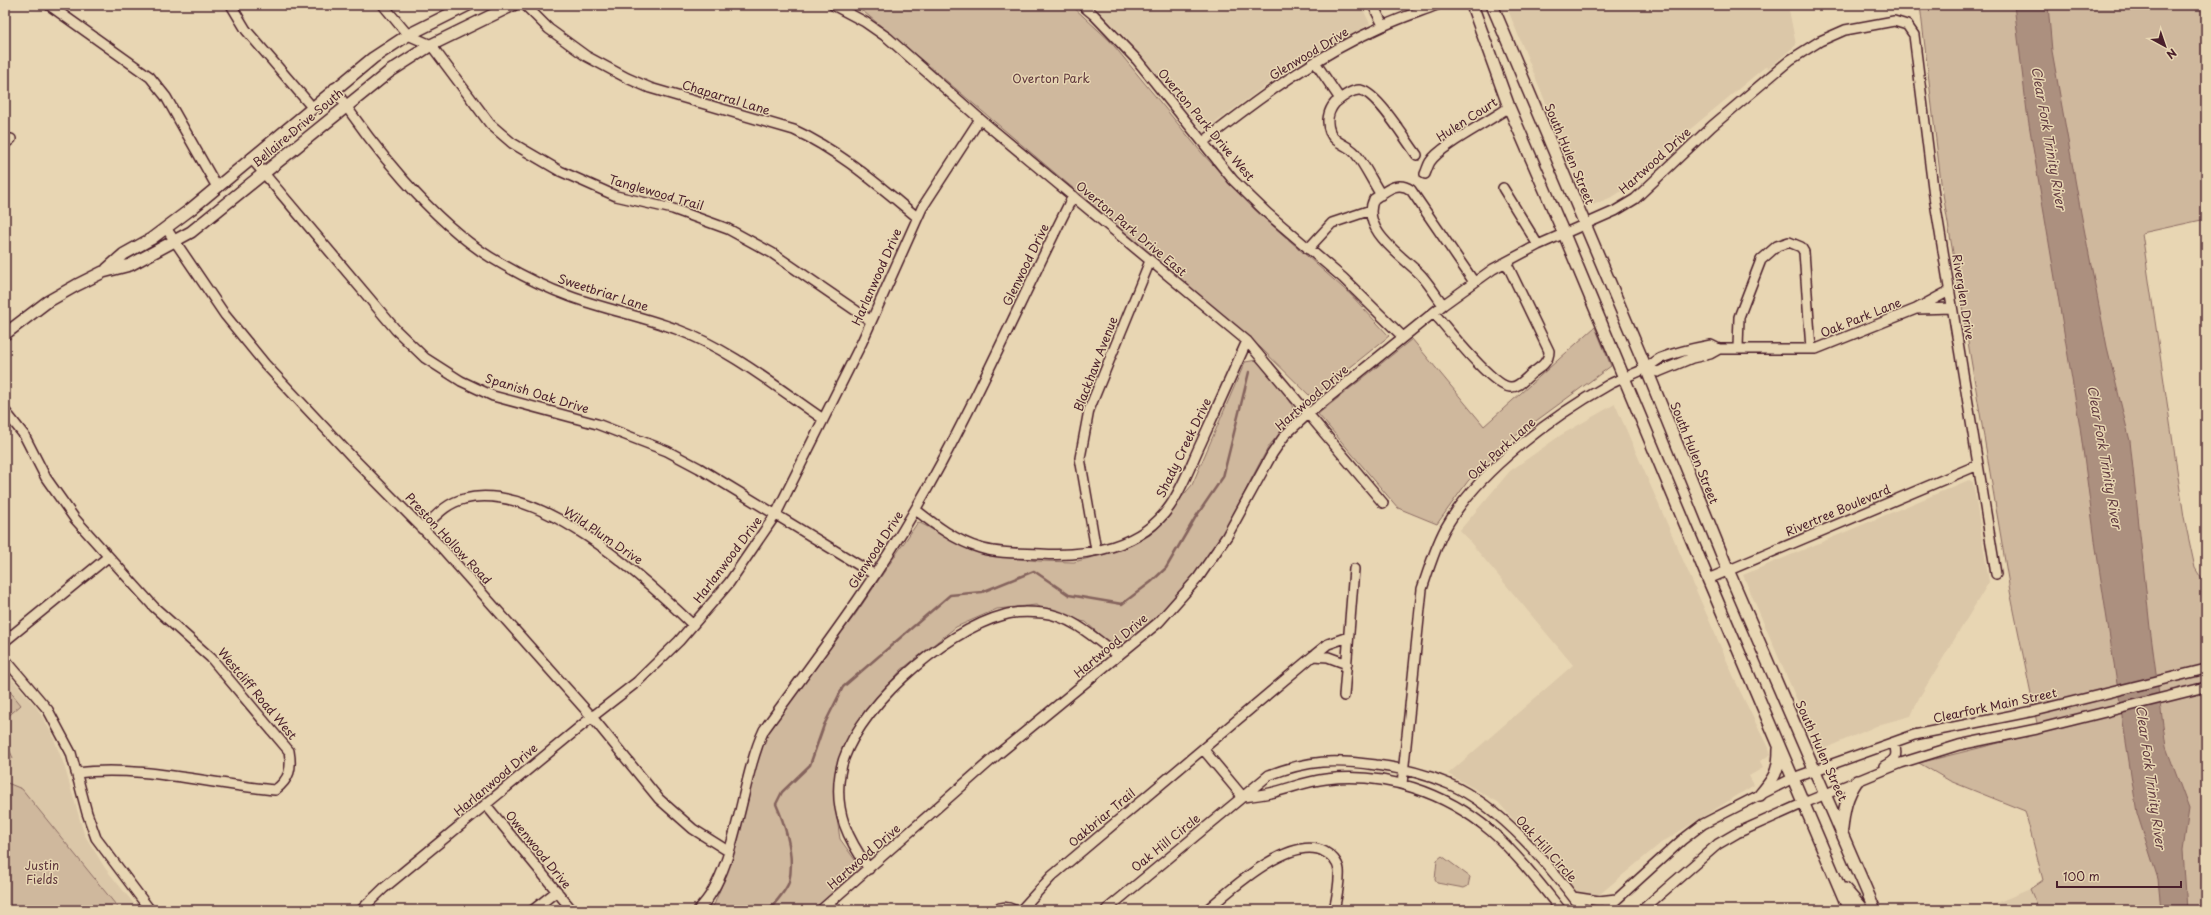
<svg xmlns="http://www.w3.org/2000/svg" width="2211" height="915" font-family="'Playpen Sans',sans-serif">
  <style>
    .built { fill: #dbc7a8 }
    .green { fill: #cfb89d; stroke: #8c6c64 }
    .water { fill: #ac907f; stroke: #85635d }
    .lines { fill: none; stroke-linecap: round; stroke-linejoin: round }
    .stream { stroke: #85635d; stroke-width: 2.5 }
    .minor-casing { stroke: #4a1f2b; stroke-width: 12 }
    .major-casing { stroke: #4a1f2b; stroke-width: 14 }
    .minor { stroke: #e8d6b3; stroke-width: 9 }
    .major { stroke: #e8d6b3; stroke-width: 11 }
    .labels { text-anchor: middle; stroke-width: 3; stroke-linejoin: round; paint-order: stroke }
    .street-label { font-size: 12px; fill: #4a1f2b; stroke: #e8d6b3 }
    .park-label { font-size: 12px; fill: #5e363c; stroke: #e8d6b3 }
    .water-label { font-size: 13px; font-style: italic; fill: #623b40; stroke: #e8d6b3 }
  </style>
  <rect width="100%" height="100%" fill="#e8d6b3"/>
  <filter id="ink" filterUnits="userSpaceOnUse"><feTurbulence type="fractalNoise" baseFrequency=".025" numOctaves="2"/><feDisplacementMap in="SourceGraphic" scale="8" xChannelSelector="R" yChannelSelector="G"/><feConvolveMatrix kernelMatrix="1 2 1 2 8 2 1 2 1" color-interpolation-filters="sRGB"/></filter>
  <g filter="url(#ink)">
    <path class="built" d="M1093 5H1361L1370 24 1291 67 1204 131 1126 38Z
      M1506 5H1788L1796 45 1769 68 1765 67 1682 136 1629 186 1614 196 1593 205 1585 199Z
      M1615 404 1740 691 1771 754 1760 761 1763 768 1749 776 1754 785 1661 843 1588 904 1498 802 1448 774 1573 665 1460 530 1510 471 1561 435Z
      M1969 480 1973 482 1989 582 1919 698 1911 716 1881 724 1819 751 1743 575Z
      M5 671 37 708 52 734 64 765 84 834 105 868 139 910H5Z
      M2030 889 2039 910H1980Z"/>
    <path class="green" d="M847 5H1071L1110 41 1201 152 1255 210 1351 295 1389 336 1312 398 1261 348 929 66 864 12Z
      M1920 5H2206V219L2142 233 2184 517 2195 568 2206 586V910H2039L2030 889 2043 880 2025 811 1950 781 1919 763 2039 733 2010 591 1941 182Z
      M1595 327 1611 366 1510 440 1468 481 1437 524 1398 508 1318 414 1412 339 1484 426Z
      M1257 360C1267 371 1293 397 1293 411 1292 428 1275 435 1268 448 1244 490 1226 536 1195 575 1173 604 1146 627 1116 650L1086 622 1062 618 1036 605 997 609 956 627 901 670 873 703 852 732 839 762 834 798 840 839 860 867 858 874 815 910H708L714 905 733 856 765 730 855 615 918 522 984 555 1039 561 1074 562 1123 549 1150 535 1192 485 1245 362Z
      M5 685 21 705 5 719Z
      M5 740 13 758 5 762Z
      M5 782 22 789 120 910H5Z
      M1442 856 1470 877 1468 886 1464 888 1437 883 1435 880 1437 860Z"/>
    <path class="water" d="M2014 5H2048L2052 51 2081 213 2107 347 2130 441 2150 628 2166 747 2189 809 2183 850 2187 910H2161L2158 879 2137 813 2096 548 2080 427 2027 112Z"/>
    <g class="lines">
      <path class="stream" d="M769 910C775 903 786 891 789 882 795 856 786 827 776 804L782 792 810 765 824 725 843 687 950 595 982 592 1034 571 1069 595 1122 604 1151 582 1166 568 1195 518 1223 477 1249 372"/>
      <defs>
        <path id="minor" d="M49 5 150 77 166 97 217 187
          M231 5 246 30 312 107
          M383 5 408 35 431 45 490 124 512 143 560 171 616 196 673 209 728 229 772 253 871 321
          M525 5 549 29 586 56 627 78 650 88 794 130C840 151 878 185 917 217
          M833 5 865 22 888 38 980 119 1247 341 1383 503
          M1082 5 1094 15 1137 60 1233 180 1267 213 1343 278 1403 337
          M1373 5 1383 25
          M1315 62 1340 99
          M334 88C372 146 431 220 490 257 515 272 541 286 569 296 604 309 641 316 676 329 730 349 776 387 823 419
          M1203 142C1259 98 1317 55 1383 26 1400 18 1419 12 1437 5
          M5 144 11 139
          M251 158 396 330 425 358 461 381 493 396 597 424 667 451 699 468 875 575
          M1425 174C1427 170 1428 165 1430 162 1441 145 1489 122 1509 107
          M1503 188 1538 245
          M1381 195C1372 181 1365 165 1355 153 1347 144 1335 144 1330 132 1326 122 1328 111 1335 103 1341 98 1351 90 1359 90 1376 90 1406 141 1417 155
          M166 228 225 315 265 364 354 459 442 548 592 717 659 799 693 829 728 851
          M1308 249 1332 223 1371 210
          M1443 305C1436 295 1429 284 1421 275 1404 257 1359 230 1374 199 1386 191 1397 180 1411 190L1474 282
          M1918 309 1952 308
          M1434 313C1447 328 1492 386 1510 387 1518 388 1525 379 1531 374 1539 368 1549 363 1549 351L1506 262
          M1738 348 1739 317 1761 260 1777 246 1789 242 1801 247 1804 252 1811 349
          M1646 368 1658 372 1692 358 1710 354 1719 349
          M5 411 24 435 46 478 75 519 154 607 211 658 289 751C292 768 290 779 275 790 209 784 142 765 76 773
          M916 510C935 525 956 541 980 548 999 554 1021 553 1041 554 1088 557 1142 547 1170 506 1183 487 1191 464 1201 443 1216 409 1232 375 1247 341
          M422 529C435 517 446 503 464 499 539 480 643 577 693 625
          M1096 550 1080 458 1089 410 1150 261
          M1708 579 1978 465
          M5 641 108 557
          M1313 656 1328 657 1347 664
          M5 659 48 710 71 753 87 813 96 838 150 910
          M1344 696 1354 569
          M1203 749 1243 797
          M1884 766C1896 760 1898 756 1894 743
          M1402 784 1422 589C1429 568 1435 548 1445 529 1477 471 1553 416 1610 384 1622 378 1635 374 1646 368 1652 365 1656 360 1661 358 1677 352 1695 348 1711 345L1719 349H1816L1916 309 1949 291
          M1243 797C1252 796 1261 795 1270 793 1289 789 1306 781 1326 779 1385 772 1445 792 1491 831 1517 854 1539 883 1561 910
          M486 805 572 910
          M869 869C848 839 834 812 840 774 849 713 945 630 1004 615 1016 611 1030 612 1043 613 1072 616 1096 639 1118 656
          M1573 897 1599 901 1616 899
          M361 910 384 888 592 717 637 682 679 641 729 583 776 514 862 342 922 208 980 119
          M533 910 557 891
          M698 910C737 873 740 780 764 730 816 658 871 587 915 510 974 409 1020 300 1073 196
          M821 910 997 755 1159 622 1198 578 1227 536 1272 454 1285 435 1308 414 1443 305 1493 269 1538 245 1615 211 1635 199 1712 126 1790 60 1820 41 1845 30 1894 21 1907 25 1914 35 1934 196 1996 574
          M995 910C1002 906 1007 906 1014 910
          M1021 910 1052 876 1313 656 1328 644 1348 637
          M1106 910 1269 775C1309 760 1334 759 1376 765 1401 768 1426 774 1449 784 1502 807 1549 865 1583 910
          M1207 910C1231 889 1292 833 1325 852 1331 855 1338 862 1339 870 1340 883 1337 897 1334 910
          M1605 910 1682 840 1703 824 1793 778 1914 735 2034 711 2206 669
          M1642 910 1718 844 1737 833 1804 803 1901 763 1959 745 2037 729 2206 687"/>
        <path id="major" d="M1472 5 1509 107 1564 234 1708 579 1849 910
          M1492 5 1646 368 1728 570 1875 910
          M107 269 124 254 151 239 191 209 373 58 408 35 468 5
          M5 334 47 302 77 285 103 272 130 265 191 232 389 72 431 45 513 5
          M1760 795C1774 778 1779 772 1779 749
          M1842 829C1844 810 1846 797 1857 781
          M1845 889 1863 910"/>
      </defs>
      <use href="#minor" class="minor-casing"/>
      <use href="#major" class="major-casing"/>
      <use href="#minor" class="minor"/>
      <use href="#major" class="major"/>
    </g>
  </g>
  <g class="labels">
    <g class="street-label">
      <text transform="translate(1309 54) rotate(-31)" y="4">Glenwood Drive</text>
      <text transform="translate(726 98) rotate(17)" y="4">Chaparral Lane</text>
      <text transform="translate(1467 120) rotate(-33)" y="4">Hulen Court</text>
      <text transform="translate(1206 125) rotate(50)" y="4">Overton Park Drive West</text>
      <text transform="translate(298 128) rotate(-40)" y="4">Bellaire Drive South</text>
      <text transform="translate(1569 154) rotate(67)" y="4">South Hulen Street</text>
      <text transform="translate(1655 161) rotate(-42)" y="4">Hartwood Drive</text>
      <text transform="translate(656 193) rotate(16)" y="4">Tanglewood Trail</text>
      <text transform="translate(1131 229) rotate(40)" y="4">Overton Park Drive East</text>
      <text transform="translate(1026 265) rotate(-64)" y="4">Glenwood Drive</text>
      <text transform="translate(877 277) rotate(-66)" y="4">Harlanwood Drive</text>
      <text transform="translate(603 293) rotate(18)" y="4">Sweetbriar Lane</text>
      <text transform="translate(1963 297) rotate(81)" y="4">Riverglen Drive</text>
      <text transform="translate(1861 318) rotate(-22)" y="4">Oak Park Lane</text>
      <text transform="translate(1096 364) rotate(-69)" y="4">Blackhaw Avenue</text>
      <text transform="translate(537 394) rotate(17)" y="4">Spanish Oak Drive</text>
      <text transform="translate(1312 398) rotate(-41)" y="4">Hartwood Drive</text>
      <text transform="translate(1184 448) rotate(-64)" y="4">Shady Creek Drive</text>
      <text transform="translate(1502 449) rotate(-42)" y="4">Oak Park Lane</text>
      <text transform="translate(1694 453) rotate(68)" y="4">South Hulen Street</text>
      <text transform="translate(1838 511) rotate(-23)" y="4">Rivertree Boulevard</text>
      <text transform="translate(603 536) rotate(34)" y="4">Wild Plum Drive</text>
      <text transform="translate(448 539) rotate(47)" y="4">Preston Hollow Road</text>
      <text transform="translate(876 550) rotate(-57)" y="4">Glenwood Drive</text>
      <text transform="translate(728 560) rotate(-53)" y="4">Harlanwood Drive</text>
      <text transform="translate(1111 646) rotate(-40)" y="4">Hartwood Drive</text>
      <text transform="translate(257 694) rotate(50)" y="4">Westcliff Road West</text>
      <text transform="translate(1995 706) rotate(-12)" y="4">Clearfork Main Street</text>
      <text transform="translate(1821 751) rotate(66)" y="4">South Hulen Street</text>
      <text transform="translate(496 780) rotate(-40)" y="4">Harlanwood Drive</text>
      <text transform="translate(1102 818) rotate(-40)" y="4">Oakbriar Trail</text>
      <text transform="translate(1166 843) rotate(-39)" y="4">Oak Hill Circle</text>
      <text transform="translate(1546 849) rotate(48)" y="4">Oak Hill Circle</text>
      <text transform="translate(538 850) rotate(51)" y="4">Owenwood Drive</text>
      <text transform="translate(864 857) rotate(-41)" y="4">Hartwood Drive</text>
    </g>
    <g class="park-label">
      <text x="1051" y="83">Overton Park</text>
      <text x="42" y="870">Justin<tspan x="42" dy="14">Fields</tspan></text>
    </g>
    <g class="water-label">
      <text transform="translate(2049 138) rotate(80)" y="5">Clear Fork Trinity River</text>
      <text transform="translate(2105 457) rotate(80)" y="5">Clear Fork Trinity River</text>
      <text transform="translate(2151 777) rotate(82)" y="5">Clear Fork Trinity River</text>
    </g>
  </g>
  <rect width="2211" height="915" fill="none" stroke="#e8d6b3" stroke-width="20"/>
  <rect x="10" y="10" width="2191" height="895" fill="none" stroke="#4a1f2b" stroke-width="1.5" filter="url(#ink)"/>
  <g transform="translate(2165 46) rotate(140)" stroke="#e8d6b3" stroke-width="3" paint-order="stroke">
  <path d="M0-3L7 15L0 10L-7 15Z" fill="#4a1f2b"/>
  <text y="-6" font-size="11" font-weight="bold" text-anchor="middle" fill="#4a1f2b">N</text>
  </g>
  <path d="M2057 881v6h124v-6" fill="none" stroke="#4a1f2b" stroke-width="2"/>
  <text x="2063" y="881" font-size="12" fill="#4a1f2b" stroke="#e8d6b3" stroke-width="3" paint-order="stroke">100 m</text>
</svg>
